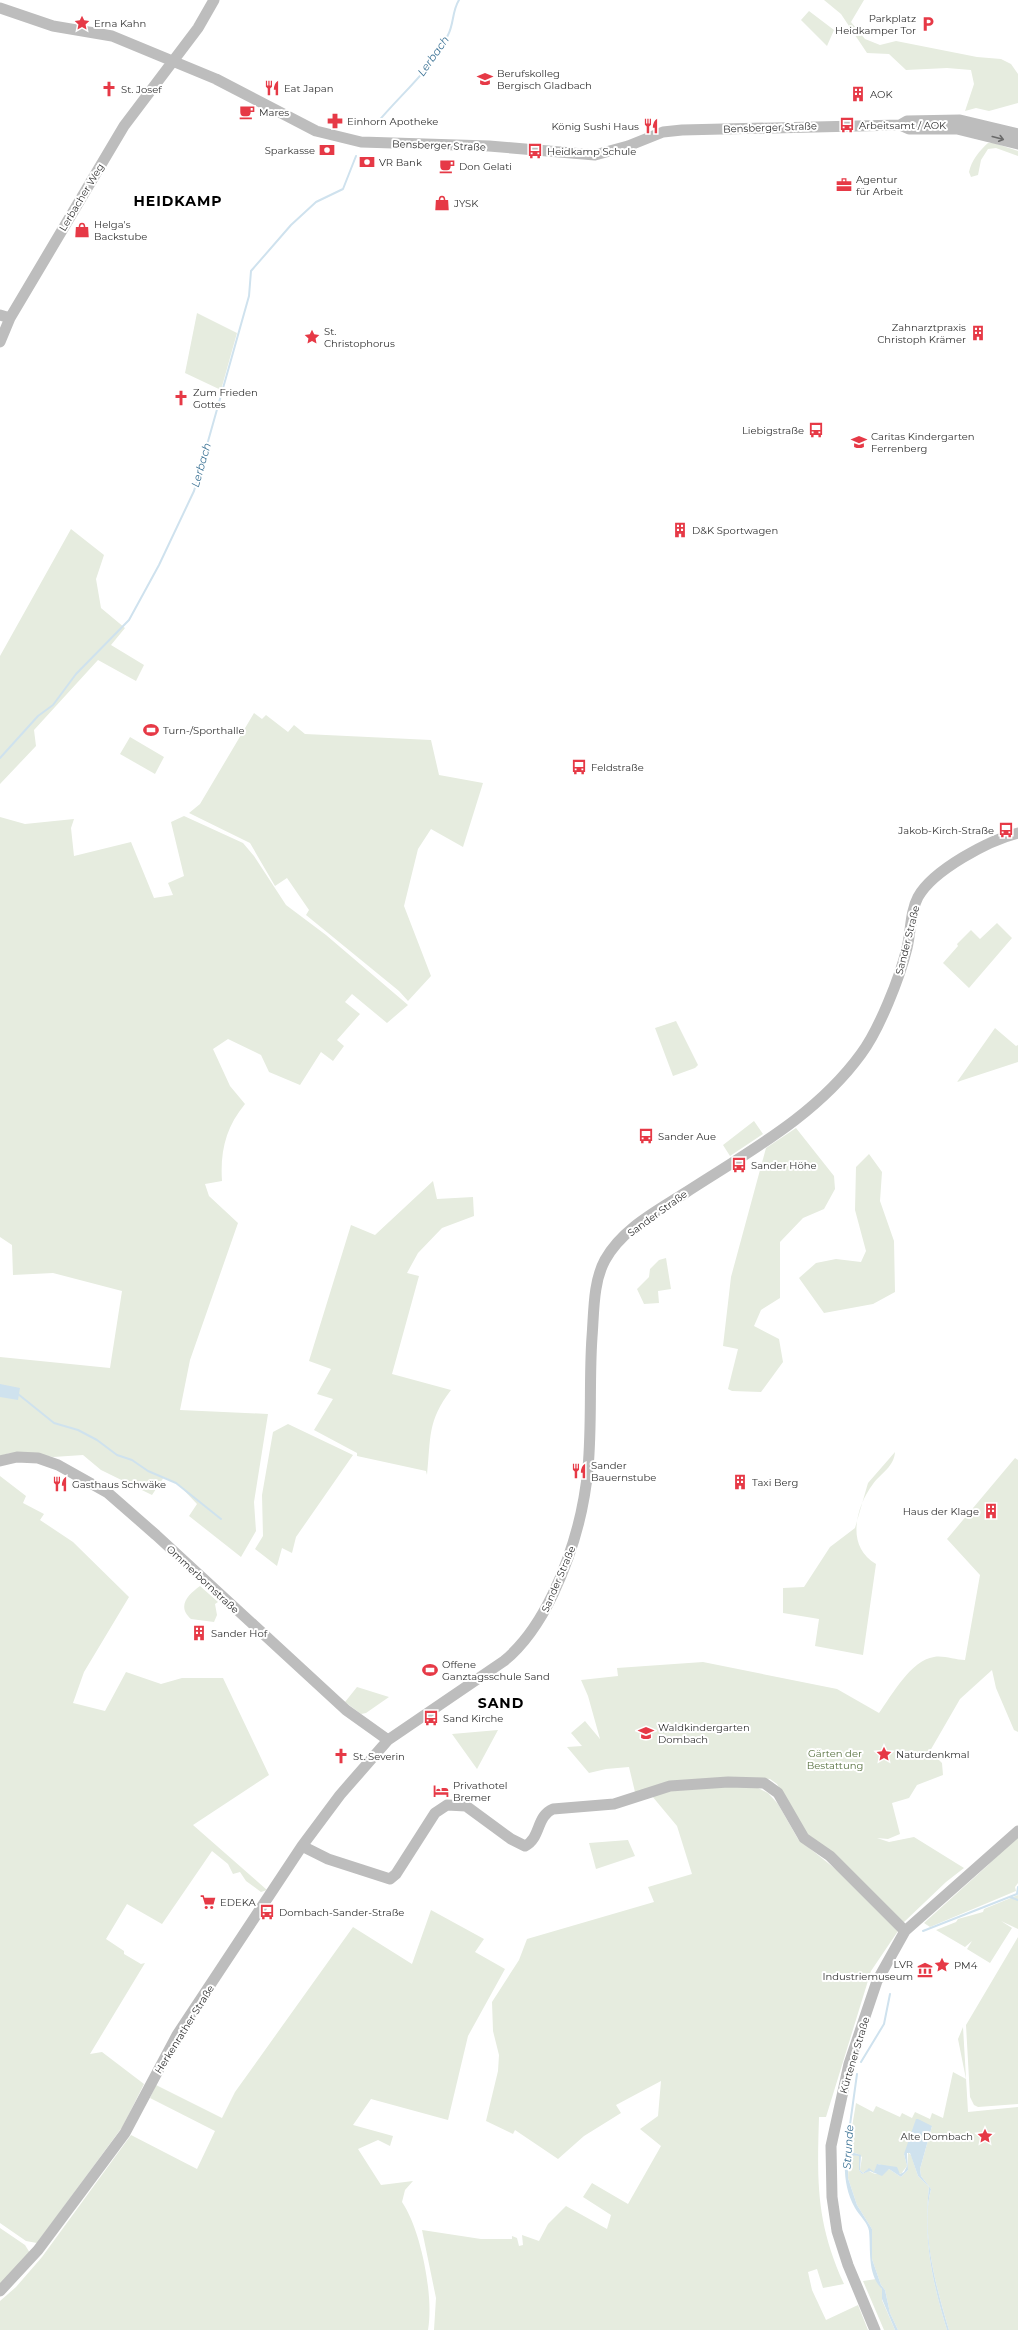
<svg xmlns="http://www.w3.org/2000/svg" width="1018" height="2330" font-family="Montserrat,sans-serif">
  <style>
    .green { fill: #e6ecdf }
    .water { fill: #cfe2ee }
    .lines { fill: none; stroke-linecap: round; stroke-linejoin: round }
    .stream { stroke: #cfe2ee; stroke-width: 2 }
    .secondary { stroke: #bdbdbd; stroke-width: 11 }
    .oneway { stroke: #6a6a6a }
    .labels { text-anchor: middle; stroke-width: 4; stroke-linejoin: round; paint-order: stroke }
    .poi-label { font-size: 10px; fill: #333; stroke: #fff; text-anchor: start }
    .street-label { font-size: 10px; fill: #333; stroke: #fff }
    .park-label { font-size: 10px; fill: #56703f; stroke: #fff }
    .water-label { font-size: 11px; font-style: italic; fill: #3f7597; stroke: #fff }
    .district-label { font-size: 14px; font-weight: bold; letter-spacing: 1px; fill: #000; stroke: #fff }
  </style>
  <rect width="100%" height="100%" fill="#fff"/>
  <path class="green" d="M824 0H864L851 22 865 39 880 45 896 41 977 57 1001 59 1011 64 1018 74V103L989 111 976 108 965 111 974 84 971 70 947 68 906 70 889 54 867 53 841 14Z
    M809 11 834 30 827 46 801 20Z
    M988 143H994L1018 151V156L996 148 988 149 981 160 978 175 971 177 969 172C971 161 980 150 988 143Z
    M197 313 237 333 221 390 185 373Z
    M71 529 104 555 96 579 101 608 125 628 111 645 144 665 136 681 98 660 34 730 36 746 0 784V656Z
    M254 713 262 719 266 715 288 732 294 725 305 734 431 740 439 775 483 783 463 847 431 829 418 849 404 906 431 976 408 1001 399 991 306 915 309 910 287 878 275 886 250 843 189 813 200 804Z
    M130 737 164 757 155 774 120 754Z
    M184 816 243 843 254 856 286 905 326 935 408 1005 387 1023 352 994 345 1002 360 1014 337 1040 344 1046 333 1061 321 1052 300 1085 269 1072 261 1055 228 1039 213 1049 230 1086 245 1104C226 1127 220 1151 222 1181L205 1184 209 1196 238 1223 190 1360 180 1410 268 1414 254 1502 256 1531 241 1557 189 1516 197 1504 178 1484 164 1477 152 1495 101 1470 83 1455 53 1457 32 1453H10L0 1456V1357L110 1368 122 1291 53 1273 13 1275 12 1245 0 1237V817L25 824 74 819 71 828 74 856 131 842 154 898 173 895 168 883 184 876 171 822Z
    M997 923 1012 938 969 988 943 963 958 946 957 944 971 930 980 939Z
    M676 1021 698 1065 695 1068 673 1076 655 1028Z
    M995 1028 1016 1046 1018 1045V1062L957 1082Z
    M754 1121 763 1134 730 1156 723 1145Z
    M796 1128 834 1176 835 1189 824 1209 803 1218 780 1242V1298L761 1310 754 1326 779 1339 783 1362 761 1392 732 1391 728 1389 738 1349 723 1346 731 1277 766 1148Z
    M869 1154 882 1172 880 1201 894 1241 895 1292 873 1304 824 1313 799 1278 816 1263 836 1259 861 1262 866 1251 855 1210 856 1167Z
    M433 1181 437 1199 473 1197 474 1216 442 1228 418 1253 407 1273 419 1276 392 1374 451 1390C427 1421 431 1438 427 1475L426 1471 357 1456V1453L314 1430 333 1399 317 1394 331 1369 309 1361 351 1225 375 1235Z
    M666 1258 671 1289 658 1291 659 1303 644 1304 637 1289 649 1277 650 1269 659 1260Z
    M288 1424 353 1455 296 1537 292 1553 282 1548 277 1566 255 1549 263 1536 262 1495 273 1432Z
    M895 1452C894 1467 881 1473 873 1484 855 1508 846 1547 876 1564L863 1655 815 1646 819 1619 783 1613V1588L804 1587 830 1547 855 1528 868 1483Z
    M1015 1458 1018 1460V1732L1014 1730 996 1688 992 1670 960 1699 930 1751 942 1763 943 1775 917 1785 909 1798 892 1803 900 1834 888 1839 877 1838 889 1842 914 1837 964 1868 946 1882 903 1923 805 1832 777 1784 770 1779 758 1778 635 1792 629 1767 606 1769 589 1773 567 1747 582 1746 571 1733 585 1721 600 1739 588 1696 581 1680 618 1676 617 1668 703 1662 837 1689 879 1713C892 1695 911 1660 934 1657 943 1655 955 1660 965 1660L980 1575 947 1539Z
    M0 1476 26 1496 23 1503 44 1514 40 1520 73 1542 129 1597 84 1672 73 1703 105 1711 126 1672 161 1684 182 1678H223L269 1775 193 1825 267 1890 261 1892 246 1881 240 1872 233 1874 228 1864 212 1851 162 1924 127 1904 106 1939 124 1951V1954L141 1964 145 1963 90 2054 102 2052 144 2084 123 2126 37 2243 26 2241 0 2223Z
    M200 1586 218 1602 215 1604 217 1615 214 1622 191 1619C176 1606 189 1594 200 1586Z
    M357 1687 389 1697 366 1713 361 1714 345 1702Z
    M498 1730 477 1769 452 1734Z
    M721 1787H756L768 1793 778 1804 798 1839 843 1875 898 1931 871 1971 826 2117H819C817 2182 816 2223 844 2284L823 2288 817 2269 808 2272 812 2290 826 2320 858 2305 868 2330H434L436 2298 422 2230 481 2239H512V2236L517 2238 519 2246 523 2245 522 2235 539 2241 548 2224 566 2206 607 2229 611 2215 583 2197 592 2183 628 2204 661 2146 640 2129 658 2116 661 2081 616 2105 621 2113 584 2136 558 2159 515 2130 513 2134 486 2121 498 2071 499 2055 493 2031 492 2002 519 1960 527 1939 654 1902 648 1887 692 1874 677 1826 652 1796 670 1791Z
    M1018 1834V1883L1015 1887 1016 1891 930 1927 924 1923 987 1866Z
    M628 1840 635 1856 596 1869 589 1843Z
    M1018 1895V1929L1001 1921 1012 1928 990 1963 967 1949 972 1941 965 1947 936 1930 956 1922 958 1919 983 1912 984 1909Z
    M431 1910 484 1939 475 1952 505 1969 468 2036 448 2120 371 2099 353 2125 393 2136 390 2146 378 2140 358 2149 381 2185 413 2181 405 2190 402 2202C421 2230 434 2296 428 2330H0V2301L16 2287 42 2257 131 2135 197 2169 215 2131 150 2098 156 2085 222 2118 235 2092 353 1927 412 1964Z
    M1018 1937V2104L978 2107 974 2105 970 2097 966 2025Z
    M963 2027 968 2112 1018 2107V2330H949C937 2290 920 2230 931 2189L921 2176 920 2169 932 2126 904 2154 907 2166 901 2174 898 2172V2170L878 2164 874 2173 868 2169 863 2173 860 2170 862 2157 858 2154 848 2151 856 2103 873 2112 876 2106 900 2117 902 2113 912 2118 915 2112 930 2119 932 2113 943 2118 953 2072 966 2079 958 2039Z
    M908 2152 911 2155 918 2176 929 2187C923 2239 932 2281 947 2330H898L890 2313 885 2290 881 2285 872 2259V2229L857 2205 848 2178 849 2154 859 2156 860 2159 859 2170 862 2174 869 2171C877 2176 880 2174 889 2169L901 2177 908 2170Z
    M0 2228 25 2245 30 2253 0 2285Z
    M876 2279 882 2289V2300L895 2330H884L863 2281Z"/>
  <path class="water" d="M0 1384 20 1388 18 1400 0 1397Z
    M916 2119H918L932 2126 920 2169 921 2176 931 2189C920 2229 937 2291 949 2330H947C932 2281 923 2239 929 2187L918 2176 910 2153H907L908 2170 901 2177 889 2169 882 2176 870 2171 862 2174 859 2170V2156L848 2155V2178L857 2205 872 2229V2259L881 2285 885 2290 890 2313 898 2330H895L882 2299V2289C867 2274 871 2250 869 2231 868 2223 859 2215 855 2208 842 2185 844 2161 847 2136L849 2137 848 2151 861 2155 860 2170 863 2173 869 2168 874 2172 877 2164 897 2167 900 2174 904 2172 907 2166 904 2154Z"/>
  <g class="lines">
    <path class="stream" d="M377 123C401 94 432 69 448 35 454 24 452 11 459 0
      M0 758 38 716 53 705 76 674 129 620 159 565 194 491 249 296 251 271 291 225 316 202 343 189 356 156
      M18 1394 54 1423 78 1430 97 1440 117 1455 132 1460 148 1471 176 1483 221 1519
      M1010 1897 1018 1900
      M923 1931 1017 1894 1018 1887
      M861 2062 884 2024 890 1994
      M848 2139 857 2074"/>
    <path class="secondary" d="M0 8 53 26 112 36 216 79 316 131 361 142 489 146 595 155 628 146 663 132 682 130 900 125 909 129H957L1018 144
      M900 125 907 121 960 120 1018 134
      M0 315 10 318
      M0 342 10 318 124 126 198 28 214 0
      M0 1461 17 1457 38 1458 58 1465 108 1493 156 1535 346 1710 388 1740
      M302 1846 328 1859 390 1879 396 1874 435 1813 447 1805 466 1806 511 1839 525 1846C541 1838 536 1816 553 1809L614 1804 670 1786 728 1782 764 1783 778 1793 804 1838 830 1856 905 1931
      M0 2291 38 2250 125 2133 177 2035 302 1846 340 1795 388 1740 504 1661C526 1643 541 1619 553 1594 572 1554 584 1512 588 1468 592 1424 589 1380 592 1337 594 1312 593 1282 605 1260 622 1229 657 1211 685 1193 748 1152 816 1116 861 1054 879 1030 900 977 907 948 911 932 910 912 918 897 933 870 989 840 1018 833
      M875 2330 848 2265 837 2231 832 2197 831 2146 849 2064 877 1981 905 1931 1018 1831"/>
  </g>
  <defs><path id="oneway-shaft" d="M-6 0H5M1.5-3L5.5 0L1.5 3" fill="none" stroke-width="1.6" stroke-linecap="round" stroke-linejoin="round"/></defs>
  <use class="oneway" href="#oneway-shaft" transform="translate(998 138) rotate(15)"/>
  <defs>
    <symbol id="sight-bare" viewBox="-9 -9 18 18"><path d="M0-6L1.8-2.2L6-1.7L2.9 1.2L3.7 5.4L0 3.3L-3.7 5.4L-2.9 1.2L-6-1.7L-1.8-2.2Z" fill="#e63946" stroke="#fff" stroke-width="2.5" paint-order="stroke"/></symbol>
    <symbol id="parking-bare" viewBox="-9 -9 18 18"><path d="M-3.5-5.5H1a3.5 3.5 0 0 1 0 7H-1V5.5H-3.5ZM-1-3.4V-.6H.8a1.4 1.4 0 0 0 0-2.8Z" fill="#e63946" stroke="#fff" stroke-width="2.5" paint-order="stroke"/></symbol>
    <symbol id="university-bare" viewBox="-9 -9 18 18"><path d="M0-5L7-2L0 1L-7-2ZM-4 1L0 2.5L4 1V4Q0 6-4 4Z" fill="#e63946" stroke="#fff" stroke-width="2.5" paint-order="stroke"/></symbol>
    <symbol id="restaurant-bare" viewBox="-9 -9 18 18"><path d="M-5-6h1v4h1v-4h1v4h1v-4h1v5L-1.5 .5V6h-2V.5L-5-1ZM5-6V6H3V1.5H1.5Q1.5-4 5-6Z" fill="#e63946" stroke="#fff" stroke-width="2.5" paint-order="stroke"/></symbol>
    <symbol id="church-bare" viewBox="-9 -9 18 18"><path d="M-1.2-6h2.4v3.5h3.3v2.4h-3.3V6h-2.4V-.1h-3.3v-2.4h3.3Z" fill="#e63946" stroke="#fff" stroke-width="2.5" paint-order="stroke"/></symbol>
    <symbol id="building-bare" viewBox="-9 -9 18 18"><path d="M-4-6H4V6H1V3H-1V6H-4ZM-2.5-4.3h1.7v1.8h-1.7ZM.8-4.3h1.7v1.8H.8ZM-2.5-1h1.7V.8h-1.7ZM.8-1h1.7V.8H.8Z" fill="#e63946" stroke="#fff" stroke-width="2.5" paint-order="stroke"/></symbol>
    <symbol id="cafe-bare" viewBox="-9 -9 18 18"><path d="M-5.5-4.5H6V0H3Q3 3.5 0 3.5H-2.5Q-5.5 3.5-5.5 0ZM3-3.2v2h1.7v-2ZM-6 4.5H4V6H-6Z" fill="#e63946" stroke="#fff" stroke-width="2.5" paint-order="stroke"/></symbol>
    <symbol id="pharmacy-bare" viewBox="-9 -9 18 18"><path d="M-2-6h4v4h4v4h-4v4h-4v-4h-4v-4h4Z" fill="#e63946" stroke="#fff" stroke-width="2.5" paint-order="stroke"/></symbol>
    <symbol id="bus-bare" viewBox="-9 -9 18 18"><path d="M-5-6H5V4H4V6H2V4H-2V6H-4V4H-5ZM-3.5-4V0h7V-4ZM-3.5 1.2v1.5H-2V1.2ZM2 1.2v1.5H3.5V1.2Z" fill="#e63946" stroke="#fff" stroke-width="2.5" paint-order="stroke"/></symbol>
    <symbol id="bank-bare" viewBox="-9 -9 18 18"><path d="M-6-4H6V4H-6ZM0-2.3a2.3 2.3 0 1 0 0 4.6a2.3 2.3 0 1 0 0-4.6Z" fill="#e63946" stroke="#fff" stroke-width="2.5" paint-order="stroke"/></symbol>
    <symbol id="office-bare" viewBox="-9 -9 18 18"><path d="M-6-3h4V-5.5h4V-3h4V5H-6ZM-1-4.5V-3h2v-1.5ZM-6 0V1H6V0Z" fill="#e63946" stroke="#fff" stroke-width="2.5" paint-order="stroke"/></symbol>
    <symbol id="shop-bare" viewBox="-9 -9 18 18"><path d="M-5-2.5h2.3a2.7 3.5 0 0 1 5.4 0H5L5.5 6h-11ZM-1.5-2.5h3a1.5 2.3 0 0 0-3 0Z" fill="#e63946" stroke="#fff" stroke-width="2.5" paint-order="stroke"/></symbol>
    <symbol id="school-bare" viewBox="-9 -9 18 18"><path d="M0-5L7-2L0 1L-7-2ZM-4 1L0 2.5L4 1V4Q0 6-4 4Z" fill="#e63946" stroke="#fff" stroke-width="2.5" paint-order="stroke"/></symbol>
    <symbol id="stadium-bare" viewBox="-9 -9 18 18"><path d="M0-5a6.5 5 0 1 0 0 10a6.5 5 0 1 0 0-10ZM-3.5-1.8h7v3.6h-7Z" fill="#e63946" stroke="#fff" stroke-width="2.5" paint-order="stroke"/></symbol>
    <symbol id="hotel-bare" viewBox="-9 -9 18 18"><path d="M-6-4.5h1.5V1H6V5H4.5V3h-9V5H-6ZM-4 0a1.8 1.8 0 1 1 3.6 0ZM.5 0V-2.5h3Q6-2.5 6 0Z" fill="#e63946" stroke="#fff" stroke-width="2.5" paint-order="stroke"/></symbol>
    <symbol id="supermarket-bare" viewBox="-9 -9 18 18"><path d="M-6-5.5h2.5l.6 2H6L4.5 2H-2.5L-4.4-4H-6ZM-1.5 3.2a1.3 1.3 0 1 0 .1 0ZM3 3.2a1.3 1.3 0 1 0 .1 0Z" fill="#e63946" stroke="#fff" stroke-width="2.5" paint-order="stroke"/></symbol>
    <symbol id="museum-bare" viewBox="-9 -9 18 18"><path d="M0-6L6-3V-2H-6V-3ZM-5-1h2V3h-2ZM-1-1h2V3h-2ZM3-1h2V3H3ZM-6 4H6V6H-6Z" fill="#e63946" stroke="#fff" stroke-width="2.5" paint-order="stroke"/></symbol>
  </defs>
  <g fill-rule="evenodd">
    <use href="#sight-bare" x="71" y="12" width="22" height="22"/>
    <use href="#parking-bare" x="917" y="13" width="22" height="22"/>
    <use href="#university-bare" x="474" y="68" width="22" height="22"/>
    <use href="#restaurant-bare" x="261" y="77" width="22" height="22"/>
    <use href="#church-bare" x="98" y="78" width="22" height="22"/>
    <use href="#building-bare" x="847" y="83" width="22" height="22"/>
    <use href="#cafe-bare" x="236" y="101" width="22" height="22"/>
    <use href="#pharmacy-bare" x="324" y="110" width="22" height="22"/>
    <use href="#bus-bare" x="836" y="114" width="22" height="22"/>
    <use href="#restaurant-bare" x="640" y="115" width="22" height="22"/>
    <use href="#bank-bare" x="316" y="139" width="22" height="22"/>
    <use href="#bus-bare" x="524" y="140" width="22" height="22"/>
    <use href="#bank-bare" x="356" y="151" width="22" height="22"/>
    <use href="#cafe-bare" x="436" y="155" width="22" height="22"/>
    <use href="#office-bare" x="833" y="174" width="22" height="22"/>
    <use href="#shop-bare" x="431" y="192" width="22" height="22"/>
    <use href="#shop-bare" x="71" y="219" width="22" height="22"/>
    <use href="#building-bare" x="967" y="322" width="22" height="22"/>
    <use href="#sight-bare" x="301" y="326" width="22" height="22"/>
    <use href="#church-bare" x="170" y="387" width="22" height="22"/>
    <use href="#bus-bare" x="805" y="419" width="22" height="22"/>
    <use href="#school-bare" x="848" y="431" width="22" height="22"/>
    <use href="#building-bare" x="669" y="519" width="22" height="22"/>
    <use href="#stadium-bare" x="140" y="719" width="22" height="22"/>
    <use href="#bus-bare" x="568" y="756" width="22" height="22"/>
    <use href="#bus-bare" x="995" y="819" width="22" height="22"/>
    <use href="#bus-bare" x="635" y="1125" width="22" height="22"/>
    <use href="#bus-bare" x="728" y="1154" width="22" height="22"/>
    <use href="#restaurant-bare" x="568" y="1460" width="22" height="22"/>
    <use href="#building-bare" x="729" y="1471" width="22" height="22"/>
    <use href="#restaurant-bare" x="49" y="1473" width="22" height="22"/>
    <use href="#building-bare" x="980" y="1500" width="22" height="22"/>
    <use href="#building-bare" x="188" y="1622" width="22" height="22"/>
    <use href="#stadium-bare" x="419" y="1659" width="22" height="22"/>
    <use href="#bus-bare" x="420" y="1707" width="22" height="22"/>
    <use href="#school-bare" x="635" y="1722" width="22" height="22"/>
    <use href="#sight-bare" x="873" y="1743" width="22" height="22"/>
    <use href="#church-bare" x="330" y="1745" width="22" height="22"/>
    <use href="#hotel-bare" x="430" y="1780" width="22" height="22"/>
    <use href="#supermarket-bare" x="197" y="1891" width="22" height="22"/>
    <use href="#bus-bare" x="256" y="1901" width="22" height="22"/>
    <use href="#sight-bare" x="931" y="1954" width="22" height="22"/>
    <use href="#museum-bare" x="914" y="1959" width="22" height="22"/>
    <use href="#sight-bare" x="974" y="2125" width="22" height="22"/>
  </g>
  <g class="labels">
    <g class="poi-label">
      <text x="916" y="22" text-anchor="end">Parkplatz<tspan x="916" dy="12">Heidkamper Tor</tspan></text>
      <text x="94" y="27">Erna Kahn</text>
      <text x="497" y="77">Berufskolleg<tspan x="497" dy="12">Bergisch Gladbach</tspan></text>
      <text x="284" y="92">Eat Japan</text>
      <text x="121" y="93">St. Josef</text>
      <text x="870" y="98">AOK</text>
      <text x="259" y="116">Mares</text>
      <text x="347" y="125">Einhorn Apotheke</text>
      <text x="859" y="129">Arbeitsamt / AOK</text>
      <text x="639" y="130" text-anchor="end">König Sushi Haus</text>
      <text x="315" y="154" text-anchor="end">Sparkasse</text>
      <text x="547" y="155">Heidkamp Schule</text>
      <text x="379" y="166">VR Bank</text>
      <text x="459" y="170">Don Gelati</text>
      <text x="856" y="183">Agentur<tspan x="856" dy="12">für Arbeit</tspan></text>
      <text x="454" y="207">JYSK</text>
      <text x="94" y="228">Helga's<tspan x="94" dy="12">Backstube</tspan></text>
      <text x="966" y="331" text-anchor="end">Zahnarztpraxis<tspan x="966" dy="12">Christoph Krämer</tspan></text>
      <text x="324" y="335">St.<tspan x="324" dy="12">Christophorus</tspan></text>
      <text x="193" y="396">Zum Frieden<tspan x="193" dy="12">Gottes</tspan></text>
      <text x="804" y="434" text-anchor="end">Liebigstraße</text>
      <text x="871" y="440">Caritas Kindergarten<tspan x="871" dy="12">Ferrenberg</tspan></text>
      <text x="692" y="534">D&amp;K Sportwagen</text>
      <text x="163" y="734">Turn-/Sporthalle</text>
      <text x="591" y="771">Feldstraße</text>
      <text x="994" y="834" text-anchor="end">Jakob-Kirch-Straße</text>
      <text x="658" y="1140">Sander Aue</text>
      <text x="751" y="1169">Sander Höhe</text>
      <text x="591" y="1469">Sander<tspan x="591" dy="12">Bauernstube</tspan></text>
      <text x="752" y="1486">Taxi Berg</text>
      <text x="72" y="1488">Gasthaus Schwäke</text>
      <text x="979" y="1515" text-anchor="end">Haus der Klage</text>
      <text x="211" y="1637">Sander Hof</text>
      <text x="442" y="1668">Offene<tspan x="442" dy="12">Ganztagsschule Sand</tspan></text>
      <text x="443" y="1722">Sand Kirche</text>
      <text x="658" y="1731">Waldkindergarten<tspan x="658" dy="12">Dombach</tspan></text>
      <text x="896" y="1758">Naturdenkmal</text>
      <text x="353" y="1760">St. Severin</text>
      <text x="453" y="1789">Privathotel<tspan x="453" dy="12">Bremer</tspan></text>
      <text x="220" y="1906">EDEKA</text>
      <text x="279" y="1916">Dombach-Sander-Straße</text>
      <text x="913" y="1968" text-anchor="end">LVR<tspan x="913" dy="12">Industriemuseum</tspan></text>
      <text x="954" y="1969">PM4</text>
      <text x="973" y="2140" text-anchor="end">Alte Dombach</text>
    </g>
    <g class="street-label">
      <text transform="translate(770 127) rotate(-2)" y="4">Bensberger Straße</text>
      <text transform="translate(439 145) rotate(2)" y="4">Bensberger Straße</text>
      <text transform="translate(81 197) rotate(-59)" y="4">Lerbacher Weg</text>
      <text transform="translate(907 940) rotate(-76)" y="4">Sander Straße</text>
      <text transform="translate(657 1213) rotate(-36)" y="4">Sander Straße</text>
      <text transform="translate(203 1579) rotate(43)" y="4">Ommerbornstraße</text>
      <text transform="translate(558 1579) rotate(-67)" y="4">Sander Straße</text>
      <text transform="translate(184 2029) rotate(-58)" y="4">Herkenrather Straße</text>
      <text transform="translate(854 2055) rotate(-73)" y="4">Kürtener Straße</text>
    </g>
    <g class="park-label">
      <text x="835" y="1757">Gärten der<tspan x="835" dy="12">Bestattung</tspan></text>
    </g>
    <g class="water-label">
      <text transform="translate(433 56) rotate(-55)" y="4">Lerbach</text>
      <text transform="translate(201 465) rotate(-74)" y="4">Lerbach</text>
      <text transform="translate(848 2147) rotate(-86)" y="4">Strunde</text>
    </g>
    <g class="district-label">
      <text x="178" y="206">HEIDKAMP</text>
      <text x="501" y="1708">SAND</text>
    </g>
  </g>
</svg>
